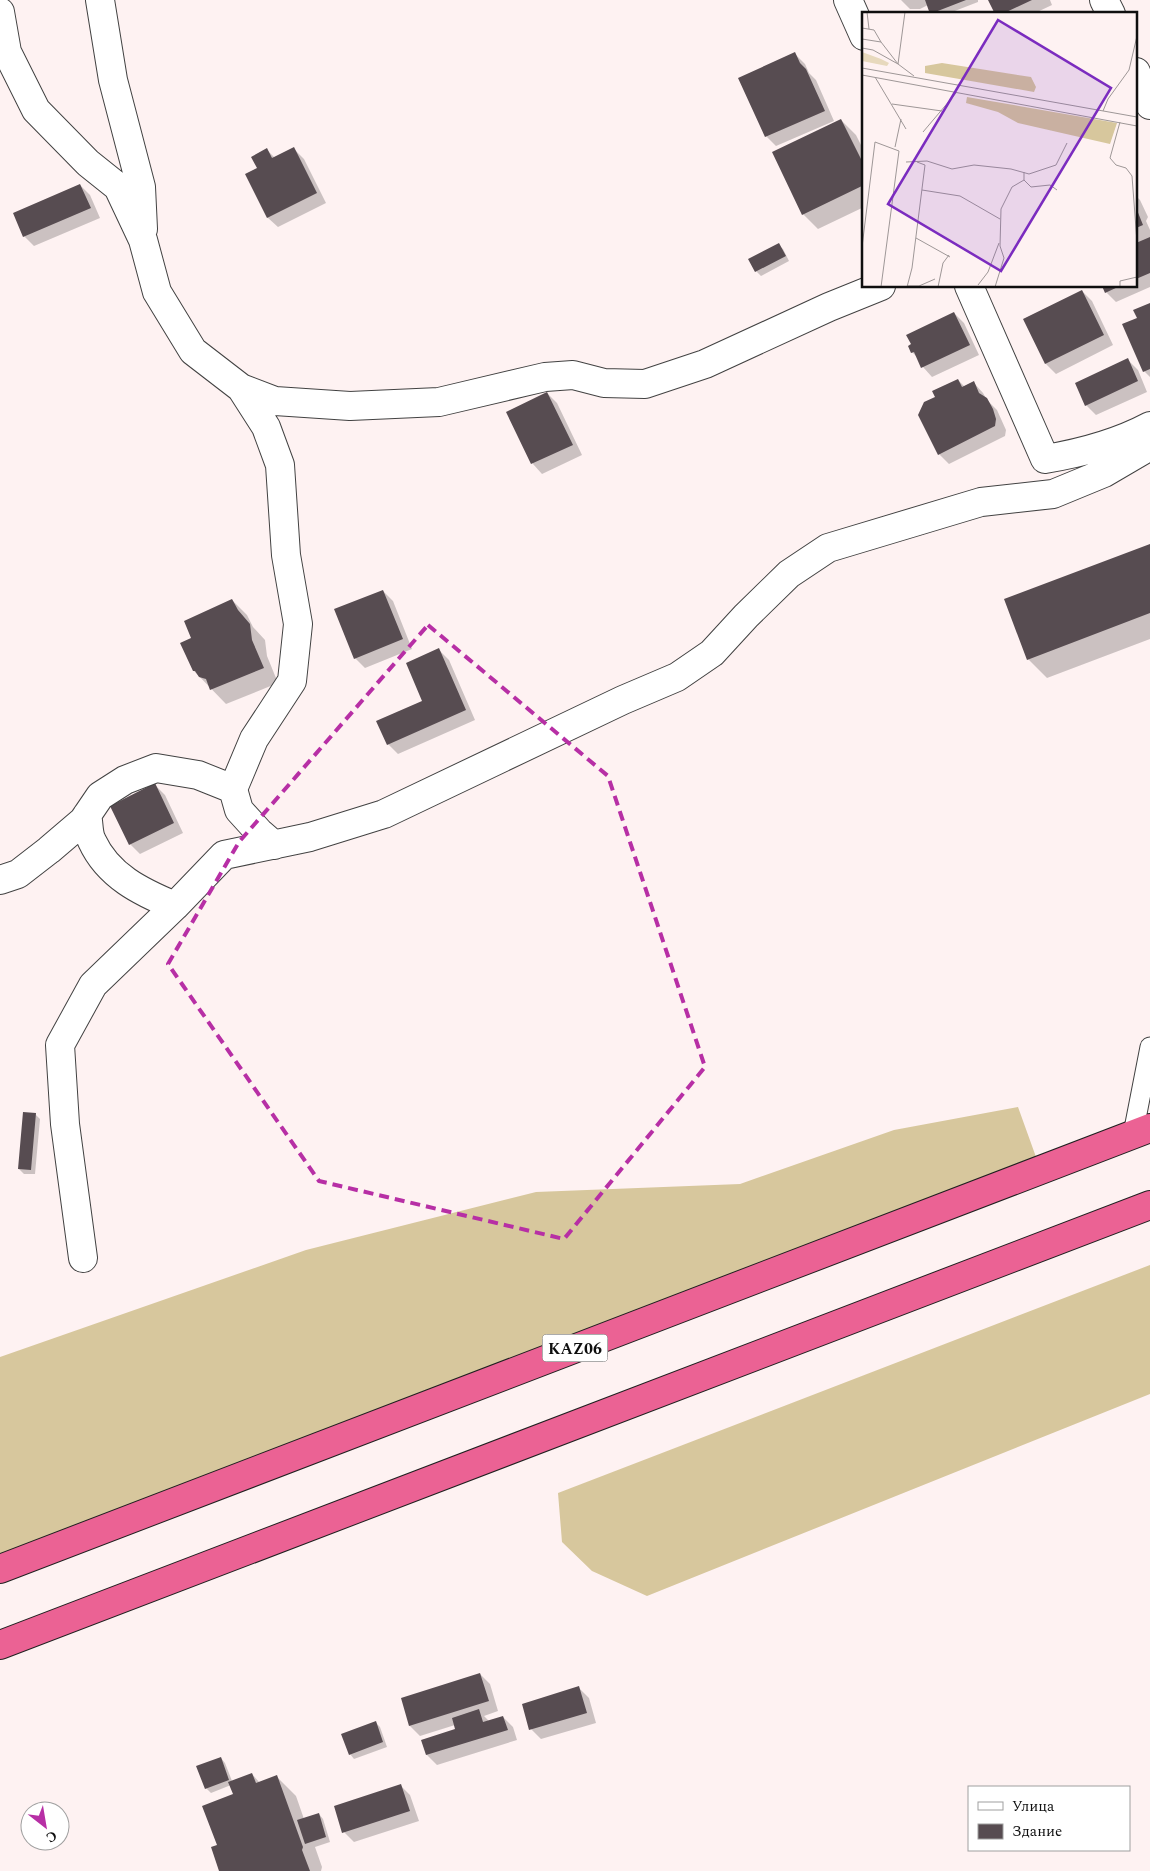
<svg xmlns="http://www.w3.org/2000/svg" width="1150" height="1871" font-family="Spectral,serif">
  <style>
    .forest { fill: #d7c79d }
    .shadow { fill: #0003 }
    .building { fill: #574c51 }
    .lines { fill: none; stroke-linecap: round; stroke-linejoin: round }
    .lane-casing { stroke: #424242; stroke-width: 21 }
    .street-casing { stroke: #424242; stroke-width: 30 }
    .highway-casing { stroke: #202020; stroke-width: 30 }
    .lane { stroke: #fff; stroke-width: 19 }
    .street { stroke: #fff; stroke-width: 28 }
    .highway { stroke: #eb6294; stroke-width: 28 }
    .marked { fill: none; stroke: #b72fa5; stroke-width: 4; stroke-dasharray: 10 6; stroke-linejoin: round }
    .labels { text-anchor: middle; stroke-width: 5; stroke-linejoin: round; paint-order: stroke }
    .shield { fill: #fff; stroke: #575757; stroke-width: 1 }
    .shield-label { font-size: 16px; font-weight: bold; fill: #0f0f0f }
    .inset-road { fill: none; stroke: #9e9797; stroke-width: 1 }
    .view { fill: #7b2cbf; fill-opacity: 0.15; stroke: #7b2cbf; stroke-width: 2.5 }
    .inset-edge { fill: none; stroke: #0f0f0f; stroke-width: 2.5 }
  </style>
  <rect width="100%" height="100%" fill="#fef2f2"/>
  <path class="forest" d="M1018 1107 1036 1157 0 1555V1357L306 1250 536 1192 740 1184 894 1130Z
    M1150 1265V1394L647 1596 592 1571 562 1542 558 1493Z"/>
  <path class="shadow" d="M901 0H978V2L947 14H932L928 5 920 9H910Z
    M990 0H1050L1052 5 1033 14H996Z
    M795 54 805 64 809 73 816 80 834 121 776 146 766 136Z
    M841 120 856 135 864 151V207L818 229 803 214Z
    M294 149 304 159 326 203 278 227 268 218 246 175 259 169 267 150 275 158Z
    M80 185 90 195 100 218 34 246 24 236Z
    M1136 196 1140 200 1148 217 1146 221 1150 230V287L1116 302 1106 292 1103 286H1136Z
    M778 245 783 249 789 261 761 276 756 271Z
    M1082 291 1092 301 1113 345 1056 374 1046 364 1024 319Z
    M1150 304V377L1144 371 1138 318Z
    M954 313 964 323 979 355 932 377 923 367 918 358 912 352Z
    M1128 360 1138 370 1147 392 1096 415 1086 405Z
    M958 380 965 387 974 383 983 393 987 400 997 410 1006 430 1005 436 949 464 939 454 936 398Z
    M547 393 557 403 582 455 542 474 533 464 508 412Z
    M1150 545V639L1047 678 1028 659Z
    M383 591 393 601 412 649 365 668 355 658Z
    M232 600 247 615 253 627 265 640 267 656 278 683 226 704 194 671 193 638Z
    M439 650 449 660 475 720 398 754 388 744 424 702Z
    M155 785 165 795 183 833 140 854 130 844Z
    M35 1114 40 1119 35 1174H24L19 1169Z
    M480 1674 490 1684 498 1711 484 1716 489 1721 503 1717 513 1727 517 1740 437 1765 427 1755 423 1740 456 1730 455 1725 420 1736 410 1726 402 1699Z
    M579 1688 589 1698 596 1723 541 1739 531 1729Z
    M376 1723 380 1727 387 1747 354 1759 350 1754Z
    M221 1758 225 1763 232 1781 252 1774 260 1783 277 1777 296 1796 304 1819 319 1814 323 1819 330 1842 315 1847 322 1867 321 1871H221L219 1846 234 1795 231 1785 211 1793 206 1788Z
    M400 1785 410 1795 419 1821 354 1842 344 1832Z"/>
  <path class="building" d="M925 0H966L930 14Z
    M988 0H1032L1002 14H995Z
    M795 52 800 63 806 69 825 111 765 137 738 78Z
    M841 119 864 165V185L802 215 772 152Z
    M294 147 317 193 267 218 245 174 257 168 251 157 267 148 272 158Z
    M80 184 91 208 23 237 13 213Z
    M1136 201 1138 206 1137 210 1143 225 1136 228Z
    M1150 237V273L1136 279V243Z
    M779 243 786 256 755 272 748 259Z
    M1102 286H1120L1105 293Z
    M1082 290 1104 335 1045 364 1023 319Z
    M1150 303V369L1143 372 1122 324 1137 318 1133 310Z
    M954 312 970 345 921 368 914 352 911 353 908 346 911 344 906 335Z
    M1128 358 1138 381 1085 406 1075 383Z
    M958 379 962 387 974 381 979 393 987 398 993 409 996 419 995 426 938 455 918 415 924 402 935 397 932 391Z
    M547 392 573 445 531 464 506 412Z
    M1150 544V613L1027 660 1004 599Z
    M383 590 403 639 354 659 334 609Z
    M232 599 238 610 250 624 252 640 264 668 210 690 206 679 199 677 195 671H193L180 643 191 638 184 621Z
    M439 648 466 710 387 745 376 721 422 701 406 663Z
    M155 783 174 823 129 845 110 806Z
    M23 1112 36 1113 31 1170 18 1169Z
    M480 1673 489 1701 409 1726 401 1698Z
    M579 1686 587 1713 529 1730 522 1704Z
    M479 1709 483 1722 503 1716 508 1730 426 1755 421 1740 455 1729 452 1718Z
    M376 1721 383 1742 349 1755 341 1734Z
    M221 1757 229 1780 205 1789 196 1766Z
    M252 1773 256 1783 277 1775 303 1847 302 1850 310 1871H219L211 1847 217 1845 202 1806 233 1794 228 1782Z
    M401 1784 410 1811 342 1833 334 1806Z
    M319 1813 326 1837 305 1844 297 1820Z"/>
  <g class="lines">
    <defs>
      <path id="lane" d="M1133 1134 1150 1047"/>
      <path id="street" d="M100 0 113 80 141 187 143 229
        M848 0 864 36
        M1104 0 1111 14
        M0 12 7 52 36 110 88 163 118 187 143 240 157 292 193 351 241 388 266 427 280 465 286 555 298 624 292 681 254 739 233 789 239 810 259 832 274 845
        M1136 72 1150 105
        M969 286 1045 459C1081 453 1118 443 1150 426
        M241 388 275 401 350 406 439 402 545 377 573 375 604 383 645 384 705 364 829 307 881 286
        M87 815C89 823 88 834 92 841 108 876 141 892 175 906
        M0 880 18 874 49 850 83 821 100 796 125 780 156 768 198 775 233 789
        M83 1258 65 1124 60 1045 93 985 175 906 224 855 310 837 384 814 623 700 677 677 712 653 746 616 789 574 828 548 981 502 1053 494 1104 473 1150 446"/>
      <path id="highway" d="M0 1569 1150 1128
        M0 1645 1150 1205"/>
    </defs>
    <use href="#lane" class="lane-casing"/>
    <use href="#street" class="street-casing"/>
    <use href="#highway" class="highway-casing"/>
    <use href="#lane" class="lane"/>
    <use href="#street" class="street"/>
    <use href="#highway" class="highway"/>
  </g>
  <path class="marked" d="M428 625 608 776 705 1067 564 1239 319 1181 168 964 239 842Z"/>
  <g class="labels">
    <rect class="shield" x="542.5" y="1334.5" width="65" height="27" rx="4"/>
    <g class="shield-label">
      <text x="575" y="1354">KАZ06</text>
    </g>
  </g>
  <g transform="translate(862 12)">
    <rect width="275" height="275" fill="#fef2f2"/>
    <path d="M0 40 19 47 27 51 25 54 0 49Z" fill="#e7d9bd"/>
    <path d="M80 51 169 65 174 75 172 80 63 61V54ZM105 85 255 111 248 132 156 111 136 100 104 91Z" fill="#d7c79d"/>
    <path class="inset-road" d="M5 0 7 17M0 16 12 18 19 30M0 27 19 30 36 52 52 64M0 36 11 38 36 52 43 0M0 56 275 105M0 63 275 114M13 65 44 117M30 92 80 99M241 99 246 87 267 58 275 24M258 110 248 146 254 153 264 156 270 164 275 230M61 120 94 81M33 135 39 107M44 150 65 149 90 157 112 153 149 157 167 162 194 153 205 131M162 168 169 175 188 173 195 178M60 178 98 184 138 207M54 226 88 245M0 235 13 130 37 139 19 275M116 273 126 260 137 231M45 274H57L73 267M45 275 50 256 63 153 55 150M76 275 81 251 87 243M133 275 142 246 138 234 139 197 150 175 162 168V160M258 275V269L275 265"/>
    <path class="view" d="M136 8 249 76 139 259 26 192Z"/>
    <rect width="275" height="275" class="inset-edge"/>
  </g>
  <rect x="968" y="1786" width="162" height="65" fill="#ffffff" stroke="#9f9f9f"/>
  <rect x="978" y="1802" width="25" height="8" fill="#ffffff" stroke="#9f9f9f"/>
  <text x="1012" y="1811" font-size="15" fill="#0f0f0f">Улица</text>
  <rect x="978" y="1824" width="25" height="15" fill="#574c51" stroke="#9f9f9f"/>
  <text x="1012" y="1836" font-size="15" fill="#0f0f0f">Здание</text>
  <g transform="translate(45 1826) rotate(149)"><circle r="24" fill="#ffffff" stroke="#9f9f9f"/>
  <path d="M0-4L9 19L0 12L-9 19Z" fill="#b72fa5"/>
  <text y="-8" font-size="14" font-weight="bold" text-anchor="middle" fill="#0f0f0f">С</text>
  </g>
</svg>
